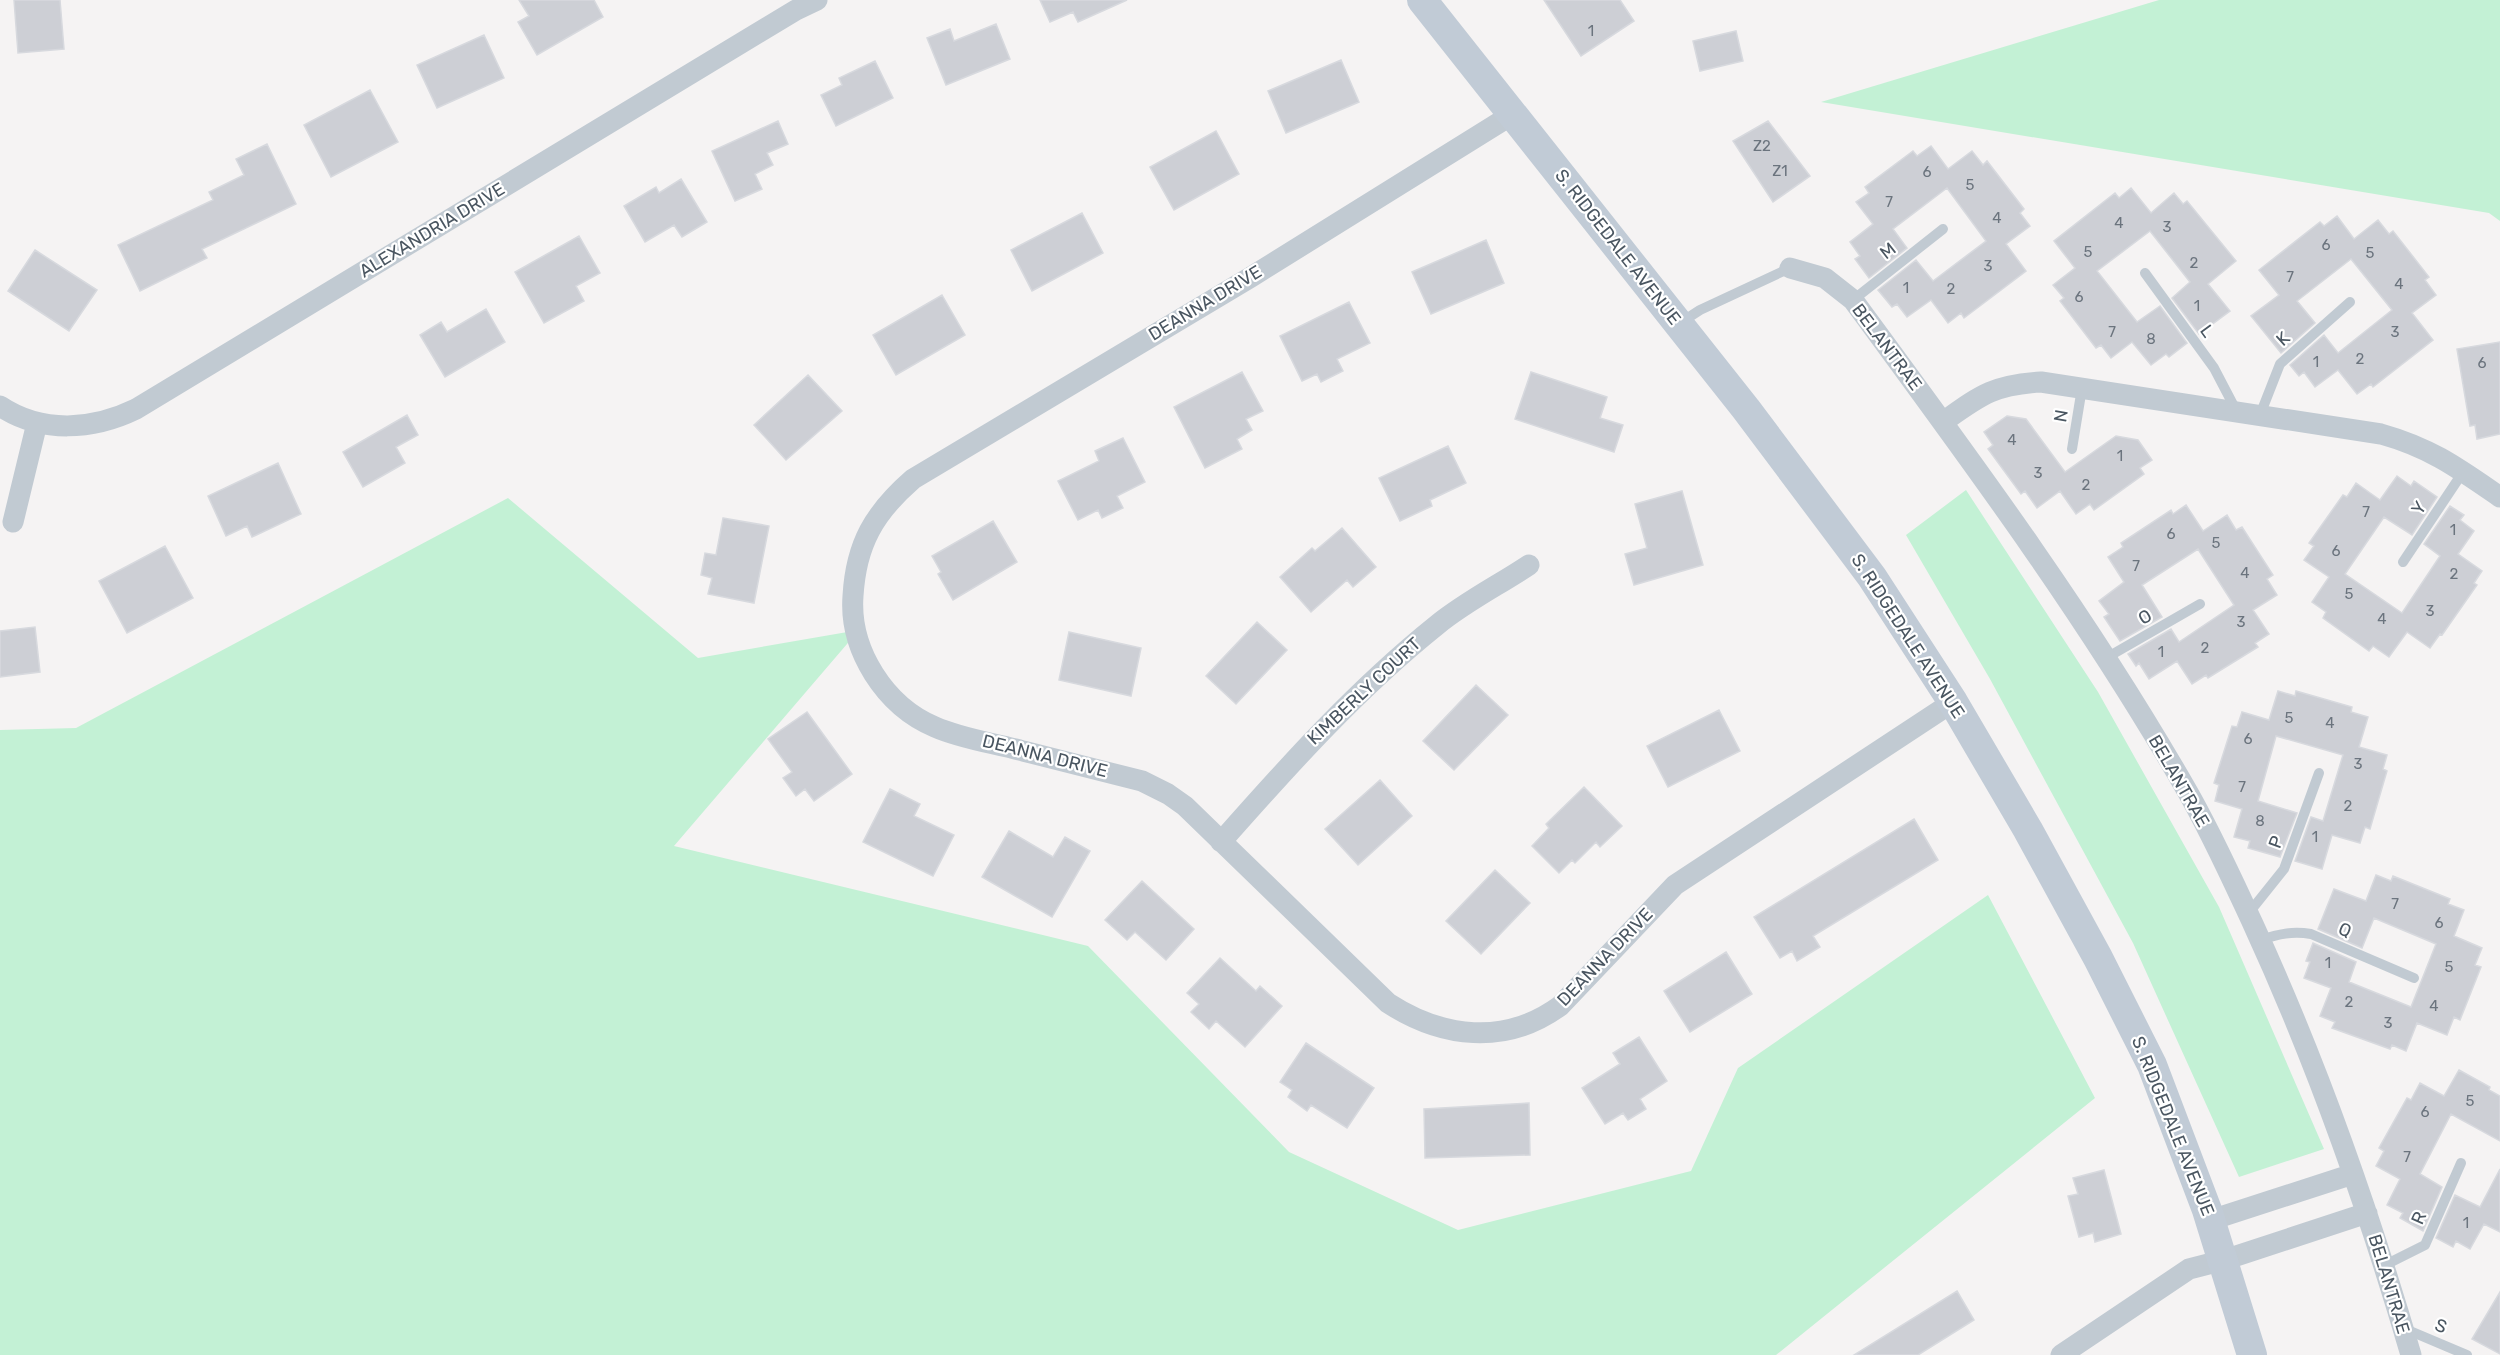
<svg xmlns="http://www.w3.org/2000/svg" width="2500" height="1355" font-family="Rubik,sans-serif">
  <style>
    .green { fill: #c3f1d5 }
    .building { fill: #cdcfd5; stroke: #d7d9de; stroke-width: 1.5 }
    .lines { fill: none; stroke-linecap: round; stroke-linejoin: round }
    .service { stroke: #c1cad2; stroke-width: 10 }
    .minor { stroke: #c1cad2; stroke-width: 21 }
    .secondary { stroke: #c1cbd6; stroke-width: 30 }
    .labels { text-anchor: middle; stroke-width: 4.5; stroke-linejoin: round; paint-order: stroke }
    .number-label { font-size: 15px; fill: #6b747e }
    .street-label { font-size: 18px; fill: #4a5661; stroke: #fff }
  </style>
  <rect width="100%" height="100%" fill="#f5f3f3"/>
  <path class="green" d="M2159 0H2500V221L2489 213 1821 102Z
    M1966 490 2098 692 2219 907 2324 1149 2239 1177 2133 943 1990 679 1906 535Z
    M508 498 698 658 859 630 674 846 1088 946 1289 1152 1458 1230 1691 1171 1738 1068 1988 895 2095 1098 1776 1355H0V730L76 728Z"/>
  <path class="building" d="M14 0H60L64 49 18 53Z
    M519 0H594L603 17 537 55 518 22 529 16Z
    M1040 0H1127L1078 22 1073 12 1050 22Z
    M1544 0H1620L1634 21 1581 56Z
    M996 24 1010 59 946 85 927 38 950 29 954 41Z
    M1736 31 1743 61 1700 71 1693 41Z
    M484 35 504 78 437 108 417 65Z
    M1341 60 1359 102 1286 133 1268 91Z
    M875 61 893 98 836 126 821 95 842 85 839 78Z
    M370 90 398 142 331 177 304 125Z
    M778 121 788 144 767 153 773 165 755 174 762 189 735 201 712 151Z
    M1768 121 1810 176 1773 202 1733 141Z
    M1216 131 1239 174 1174 210 1150 167Z
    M267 144 296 204 202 249 207 258 140 291 118 245 213 200 209 192 244 175 236 159Z
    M1931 146 1948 169 1972 151 1983 165 1987 161 2024 209 2020 213 2030 226 2006 244 2026 271 1964 318 1961 313 1948 323 1931 300 1907 317 1897 304 1892 307 1878 290 1916 260 1933 281 1986 241 1947 188 1893 229 1907 248 1869 278 1855 259 1860 256 1850 242 1873 224 1856 202 1869 193 1865 187 1913 151 1917 156Z
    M681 179 707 222 682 237 674 225 645 242 624 206 656 187 659 193Z
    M2131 188 2151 213 2174 193 2183 204 2187 201 2236 261 2208 284 2230 311 2199 334 2172 298 2190 282 2150 231 2097 271 2137 322 2160 306 2187 343 2169 357 2166 354 2151 365 2132 342 2111 358 2101 345 2096 348 2060 301 2064 298 2053 285 2075 268 2054 241 2115 193 2119 198Z
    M1082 213 1103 253 1032 291 1011 250Z
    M2337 216 2354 239 2378 220 2389 234 2393 231 2429 277 2425 280 2436 295 2412 313 2433 340 2373 387 2371 384 2357 394 2338 370 2315 387 2304 372 2299 376 2290 365 2324 335 2338 353 2392 310 2351 259 2297 301 2315 323 2281 353 2251 316 2279 295 2259 270 2320 222 2324 226Z
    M579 236 600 273 576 286 584 301 544 323 515 272Z
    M1486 240 1504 283 1431 314 1412 272Z
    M35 250 97 290 69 331 8 291Z
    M942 295 965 335 896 375 873 335Z
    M1349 302 1370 343 1337 359 1343 371 1321 382 1317 374 1302 381 1280 336Z
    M486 309 505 342 445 377 420 335 441 322 447 332Z
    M2500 342V434L2477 439 2475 425 2470 426 2457 349Z
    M1242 372 1263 411 1246 419 1252 430 1237 439 1242 449 1205 468 1174 407Z
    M1531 372 1607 397 1600 418 1623 425 1614 452 1515 419Z
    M808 375 842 411 786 460 754 425Z
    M407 415 418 435 396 447 405 463 363 487 343 452Z
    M2007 416 2026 419 2065 472 2116 436 2138 440 2152 460 2140 468 2144 474 2094 510 2090 504 2076 514 2060 491 2037 508 2025 491 2021 494 1988 449 1993 445 1984 432Z
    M1123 438 1145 482 1117 496 1123 508 1102 518 1098 510 1078 520 1058 481 1099 461 1095 451Z
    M1448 446 1466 483 1430 500 1432 506 1400 521 1379 478Z
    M278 463 301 514 252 537 247 526 226 536 208 496Z
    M2397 476 2411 486 2414 481 2437 497 2412 535 2384 517 2345 574 2402 613 2440 556 2424 544 2450 506 2464 515 2460 520 2474 531 2458 554 2482 571 2474 583 2477 585 2442 635 2440 634 2430 648 2407 632 2389 657 2373 646 2369 651 2323 618 2326 612 2312 602 2329 577 2304 560 2314 546 2309 543 2343 495 2347 497 2356 483 2380 500Z
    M1682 491 1703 565 1634 585 1625 554 1647 548 1635 504Z
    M2186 505 2203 531 2227 515 2236 530 2242 527 2273 575 2267 579 2277 595 2253 610 2269 634 2255 643 2258 647 2208 678 2206 675 2192 684 2177 661 2149 679 2139 663 2136 666 2128 654 2171 629 2179 642 2234 605 2198 549 2142 585 2162 617 2120 641 2104 617 2109 614 2099 601 2124 582 2108 557 2123 547 2121 543 2171 510 2173 514Z
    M723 518 769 526 754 603 708 594 712 578 701 575 705 553 716 555Z
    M993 521 1017 562 953 600 938 574 941 572 932 556Z
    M1342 528 1376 567 1353 587 1347 580 1311 612 1280 577 1312 548 1315 551Z
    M165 546 193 598 127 633 99 581Z
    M1257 622 1287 650 1236 704 1206 676Z
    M35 627 40 672 0 677V631Z
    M1069 632 1141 648 1131 696 1059 680Z
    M1476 685 1508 715 1454 770 1423 741Z
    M2278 691 2295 696 2296 691 2352 707 2351 712 2368 717 2359 747 2387 755 2383 769 2387 771 2370 829 2365 827 2360 843 2332 835 2322 869 2295 861 2311 817 2323 821 2343 755 2276 736 2258 801 2297 813 2280 857 2248 848 2250 841 2234 837 2242 809 2215 801 2219 785 2214 783 2232 726 2237 727 2242 712 2269 720Z
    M1719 710 1740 751 1668 787 1647 746Z
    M807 712 852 774 814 801 805 789 796 796 783 778 792 772 768 739Z
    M1380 780 1412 816 1358 865 1325 829Z
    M1584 787 1622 826 1600 847 1596 842 1575 863 1572 860 1559 873 1532 846 1549 828 1546 824Z
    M890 789 920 804 914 816 954 835 933 876 863 842Z
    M1914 819 1938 860 1813 936 1820 947 1797 961 1792 951 1780 958 1754 917Z
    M1009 831 1053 857 1065 837 1090 851 1052 917 982 877Z
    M1495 870 1530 903 1481 954 1446 921Z
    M2376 875 2391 881 2393 876 2450 899 2448 904 2464 910 2454 936 2482 948 2475 965 2481 967 2460 1020 2454 1017 2447 1035 2417 1023 2406 1051 2392 1045 2390 1049 2332 1028 2335 1022 2320 1016 2331 988 2304 978 2310 962 2306 961 2313 943 2356 962 2349 982 2411 1007 2436 944 2374 918 2362 948 2318 929 2334 889 2366 901Z
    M1142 881 1194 929 1166 960 1135 932 1127 940 1105 920Z
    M1726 952 1752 994 1690 1032 1664 991Z
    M1220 958 1256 991 1260 986 1282 1006 1245 1047 1216 1021 1209 1029 1191 1012 1199 1004 1187 993Z
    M1639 1037 1667 1081 1640 1099 1646 1109 1628 1120 1623 1113 1605 1124 1582 1088 1620 1064 1613 1053Z
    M1306 1043 1374 1088 1347 1128 1311 1105 1307 1111 1288 1097 1292 1090 1280 1082Z
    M2459 1070 2490 1087 2489 1090 2500 1096V1141L2451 1114 2420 1174 2442 1187 2423 1231 2400 1218 2403 1213 2387 1205 2400 1179 2376 1166 2384 1151 2379 1148 2407 1098 2411 1100 2420 1083 2444 1096Z
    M1529 1103 1530 1155 1425 1158 1424 1109Z
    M2500 1169V1232L2484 1224 2470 1249 2456 1241 2453 1247 2436 1238 2455 1195 2480 1207Z
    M2104 1170 2121 1234 2095 1242 2093 1233 2079 1237 2068 1196 2078 1194 2073 1178Z
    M1957 1291 1974 1320 1918 1355H1854Z
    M2500 1292V1354L2472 1339Z"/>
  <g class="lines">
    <path class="service" d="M2145 273 2214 368 2237 412
      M1853 300 1943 229
      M1680 323 1700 310 1790 268
      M2260 415 2280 364 2350 302
      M2072 449 2082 388
      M2403 562 2463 472
      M2106 658 2200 604
      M2248 914 2284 869 2319 773
      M2260 940C2279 934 2292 931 2311 934L2414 978
      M2385 1265 2425 1245 2461 1163
      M2403 1328 2467 1355"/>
    <path class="minor" d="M1513 114 1251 277 913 479C874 513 856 544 853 596 849 650 885 706 935 727 962 739 994 743 1023 751 1062 761 1102 771 1142 781L1168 794 1185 806 1388 1003C1442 1038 1505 1046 1560 1006L1675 885 1953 702
      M1790 268 1825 278 1853 300C1970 459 2088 618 2186 789 2211 832 2232 879 2253 924 2317 1063 2368 1208 2411 1355
      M0 406C42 434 93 430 136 409L796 10 817 0
      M1943 422C1981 395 1993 385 2041 382L2381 434C2431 448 2458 468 2500 497
      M13 522 37 423
      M1221 842C1289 765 1357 689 1437 625 1465 602 1499 585 1529 565
      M2211 1220 2353 1174
      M2061 1355 2189 1269 2224 1260 2367 1213"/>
    <path class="secondary" d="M1422 0 1746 409 1872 577 1953 702 2028 830 2098 958 2152 1065 2207 1210 2252 1355"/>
  </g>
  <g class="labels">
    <g class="number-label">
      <text x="1591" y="36">1</text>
      <text x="1762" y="151">Z2</text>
      <text x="1780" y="176">Z1</text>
      <text x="1927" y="177">6</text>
      <text x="1970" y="190">5</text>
      <text x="1889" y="207">7</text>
      <text x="1997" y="223">4</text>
      <text x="2119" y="228">4</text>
      <text x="2167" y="232">3</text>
      <text x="2326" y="250">6</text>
      <text x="2088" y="257">5</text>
      <text x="2370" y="258">5</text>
      <text x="2194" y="268">2</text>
      <text x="1988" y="271">3</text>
      <text x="2290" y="282">7</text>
      <text x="2399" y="289">4</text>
      <text x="1906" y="293">1</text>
      <text x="1951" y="294">2</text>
      <text x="2079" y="302">6</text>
      <text x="2197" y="311">1</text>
      <text x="2112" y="337">7</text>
      <text x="2395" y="337">3</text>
      <text x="2151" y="344">8</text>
      <text x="2360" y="364">2</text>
      <text x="2316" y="367">1</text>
      <text x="2482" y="368">6</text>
      <text x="2012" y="445">4</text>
      <text x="2120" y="461">1</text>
      <text x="2038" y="478">3</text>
      <text x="2086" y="490">2</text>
      <text x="2366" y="517">7</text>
      <text x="2453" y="535">1</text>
      <text x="2171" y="539">6</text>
      <text x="2216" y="548">5</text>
      <text x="2336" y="556">6</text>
      <text x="2136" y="571">7</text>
      <text x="2245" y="578">4</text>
      <text x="2454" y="579">2</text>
      <text x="2349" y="599">5</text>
      <text x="2430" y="616">3</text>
      <text x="2382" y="624">4</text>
      <text x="2241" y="627">3</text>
      <text x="2205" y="653">2</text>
      <text x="2161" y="657">1</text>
      <text x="2289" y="723">5</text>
      <text x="2330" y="728">4</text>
      <text x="2248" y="744">6</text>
      <text x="2358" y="769">3</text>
      <text x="2242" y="792">7</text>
      <text x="2348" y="811">2</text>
      <text x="2260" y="826">8</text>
      <text x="2315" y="842">1</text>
      <text x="2395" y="909">7</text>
      <text x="2439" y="928">6</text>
      <text x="2328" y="968">1</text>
      <text x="2449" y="972">5</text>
      <text x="2349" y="1007">2</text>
      <text x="2434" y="1011">4</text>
      <text x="2388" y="1028">3</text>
      <text x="2470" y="1106">5</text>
      <text x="2425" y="1117">6</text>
      <text x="2407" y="1162">7</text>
      <text x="2466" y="1228">1</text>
    </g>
    <g class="street-label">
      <text transform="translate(432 230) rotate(-31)" y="6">ALEXANDRIA DRIVE</text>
      <text transform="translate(1618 247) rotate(52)" y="6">S. RIDGEDALE AVENUE</text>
      <text transform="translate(1888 251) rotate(-38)" y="6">M</text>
      <text transform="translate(1205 303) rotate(-31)" y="6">DEANNA DRIVE</text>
      <text transform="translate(2207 331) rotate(54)" y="6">L</text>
      <text transform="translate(2283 339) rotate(-42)" y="6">K</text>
      <text transform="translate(1887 347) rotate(53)" y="6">BELANTRAE</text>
      <text transform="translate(2061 416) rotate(-81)" y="6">N</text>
      <text transform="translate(2419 508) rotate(-56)" y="6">Y</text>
      <text transform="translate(2145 617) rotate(-30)" y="6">O</text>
      <text transform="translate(1908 636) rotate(57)" y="6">S. RIDGEDALE AVENUE</text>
      <text transform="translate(1364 691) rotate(-43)" y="6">KIMBERLY COURT</text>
      <text transform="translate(1045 756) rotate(14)" y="6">DEANNA DRIVE</text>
      <text transform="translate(2179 781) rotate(60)" y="6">BELANTRAE</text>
      <text transform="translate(2276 842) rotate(-70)" y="6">P</text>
      <text transform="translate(2345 930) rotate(22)" y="6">Q</text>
      <text transform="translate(1605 957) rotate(-46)" y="6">DEANNA DRIVE</text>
      <text transform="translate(2173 1126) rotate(68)" y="6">S. RIDGEDALE AVENUE</text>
      <text transform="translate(2419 1218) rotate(-66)" y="6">R</text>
      <text transform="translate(2389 1284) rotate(73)" y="6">BELANTRAE</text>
      <text transform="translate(2441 1326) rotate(22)" y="6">S</text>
    </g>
  </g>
</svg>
